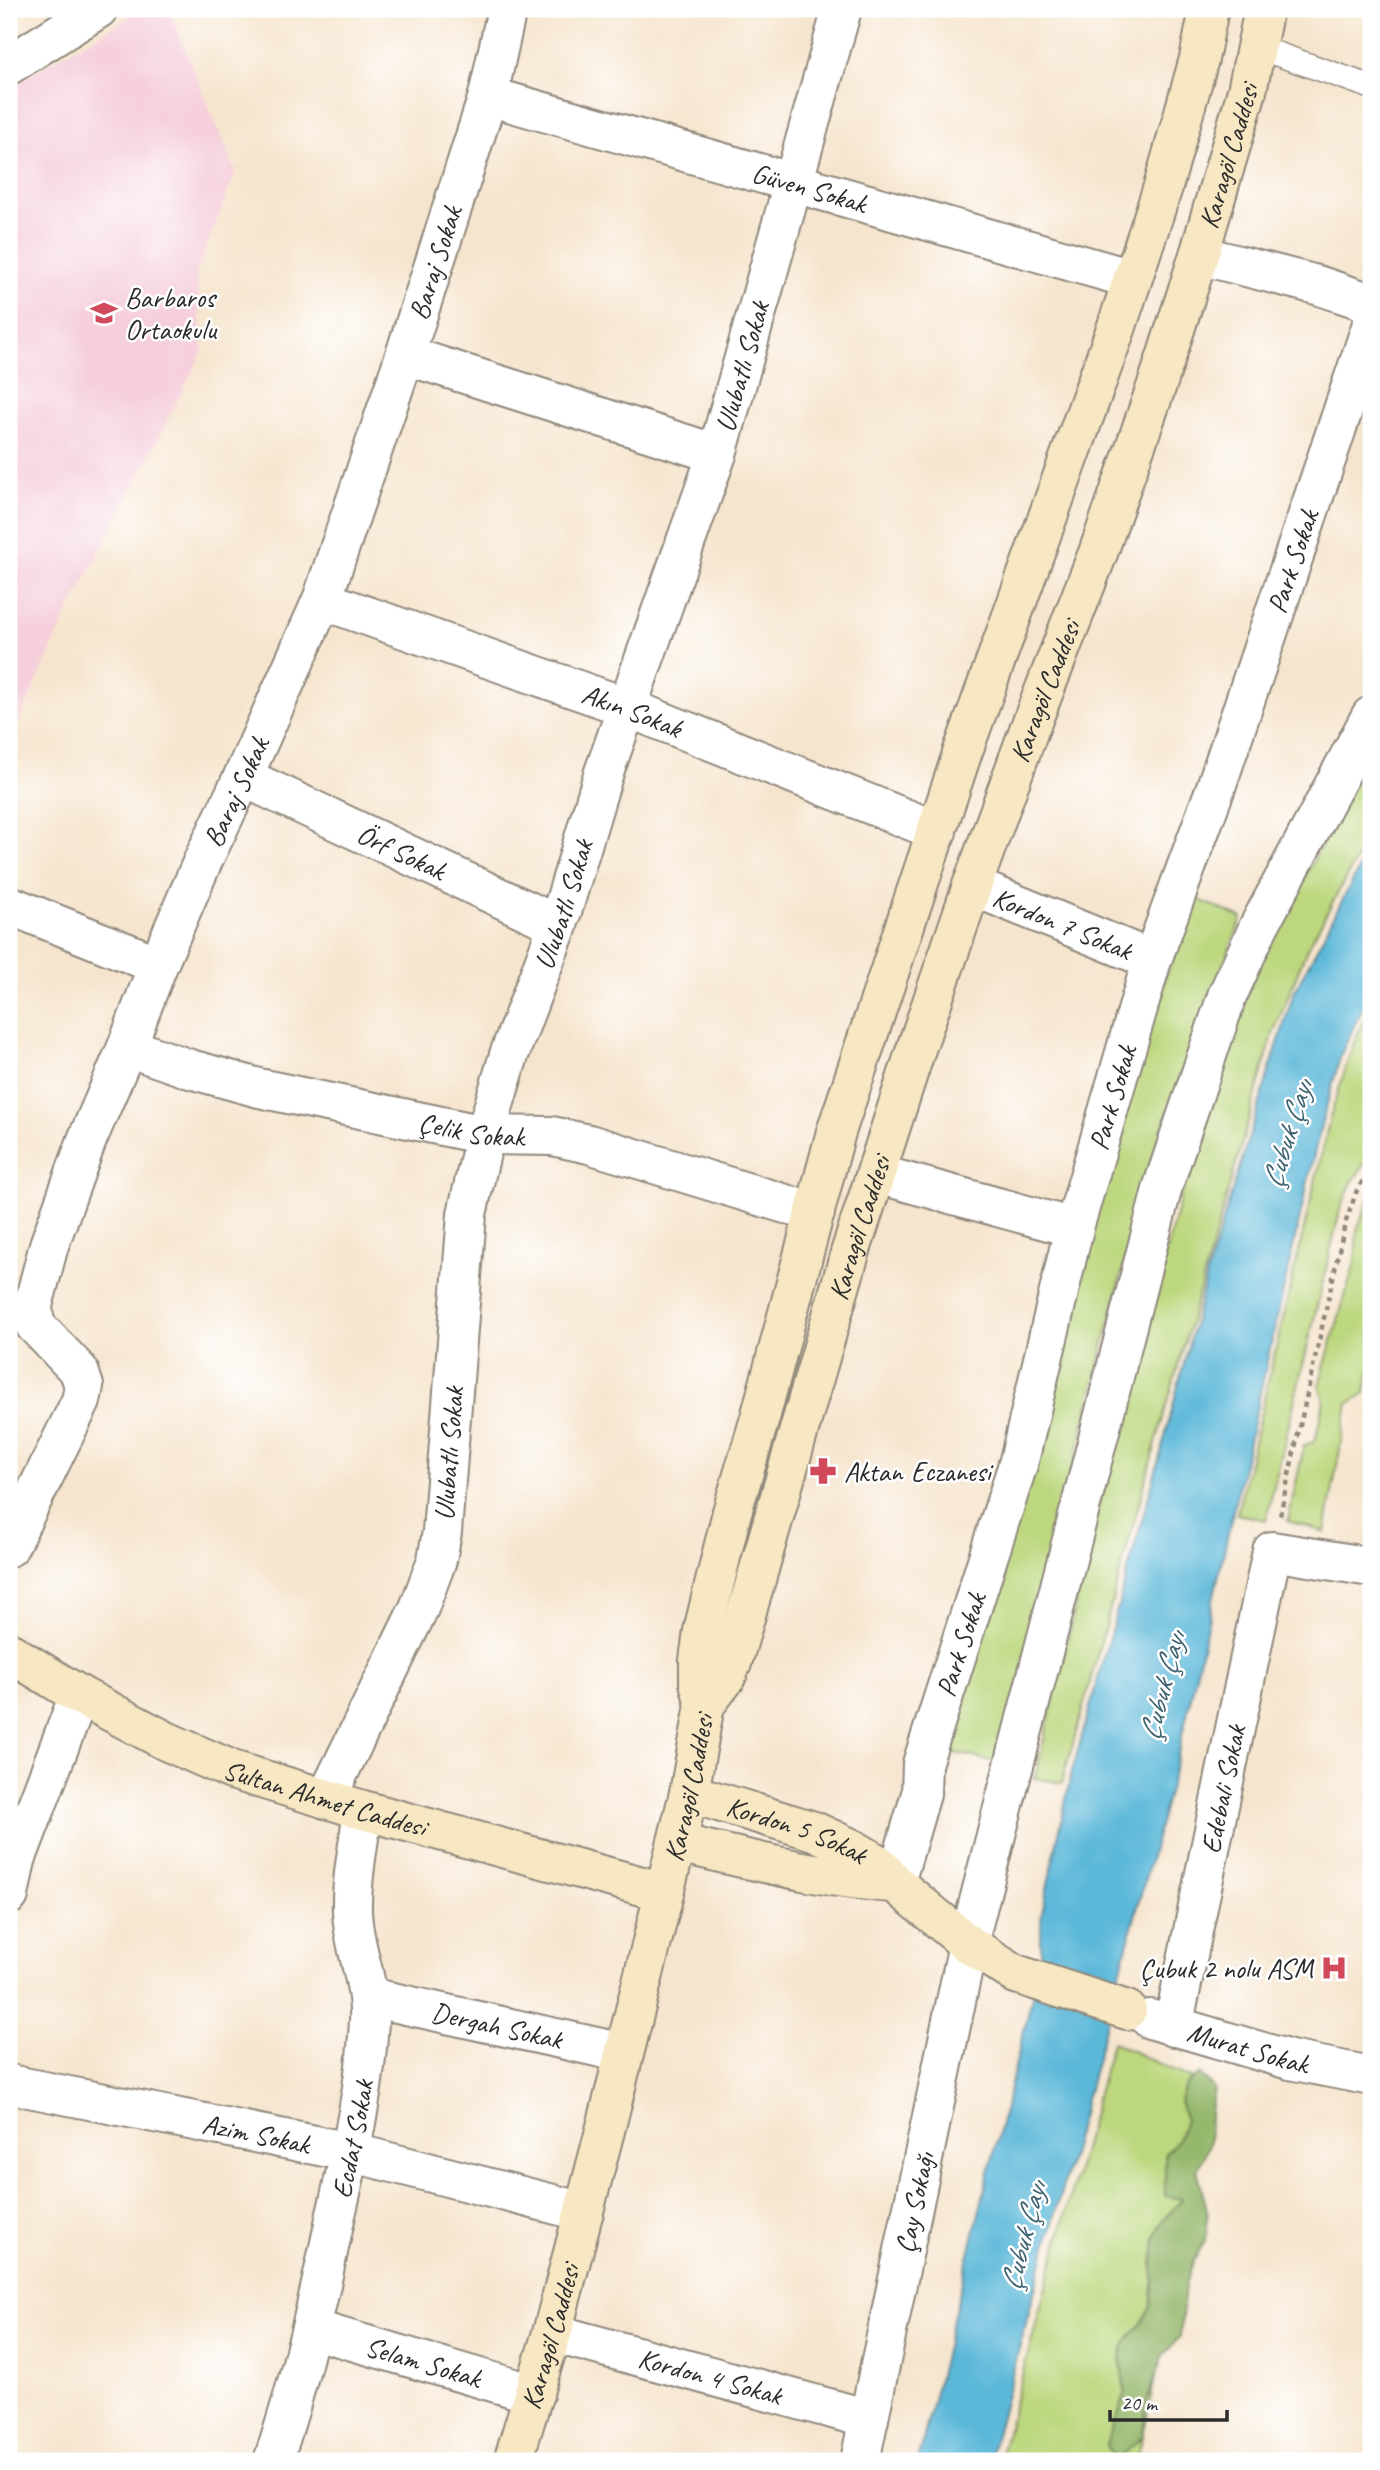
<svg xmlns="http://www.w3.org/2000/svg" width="1380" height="2470" font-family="Caveat,sans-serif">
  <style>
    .built { fill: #f5cfdb }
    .green { fill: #bcd77d; stroke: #748154; stroke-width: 2 }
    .forest { fill: #95b86c; stroke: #60724c; stroke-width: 2 }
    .water { fill: #5bb8d9; stroke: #437282; stroke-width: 2 }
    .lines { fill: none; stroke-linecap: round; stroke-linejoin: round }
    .lane-casing { stroke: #90887c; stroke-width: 26 }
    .street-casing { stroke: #90887c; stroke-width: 42 }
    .secondary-casing { stroke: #90887c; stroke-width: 42 }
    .path { stroke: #90887c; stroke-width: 4.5; stroke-dasharray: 5 5; stroke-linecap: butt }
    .lane { stroke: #fff; stroke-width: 23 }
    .street { stroke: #fff; stroke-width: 38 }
    .secondary { stroke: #f7e8c3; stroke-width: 38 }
    .labels { text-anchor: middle; stroke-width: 5; stroke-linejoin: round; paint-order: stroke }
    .street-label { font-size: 28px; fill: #2b2b2b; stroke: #fff }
    .poi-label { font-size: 28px; fill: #2b2b2b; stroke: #fff; text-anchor: start }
    .water-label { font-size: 30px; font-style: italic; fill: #3e6371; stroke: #fff }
  </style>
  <rect width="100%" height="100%" fill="#fff"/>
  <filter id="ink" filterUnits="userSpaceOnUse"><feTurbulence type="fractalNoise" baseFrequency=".0143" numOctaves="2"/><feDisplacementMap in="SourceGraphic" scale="14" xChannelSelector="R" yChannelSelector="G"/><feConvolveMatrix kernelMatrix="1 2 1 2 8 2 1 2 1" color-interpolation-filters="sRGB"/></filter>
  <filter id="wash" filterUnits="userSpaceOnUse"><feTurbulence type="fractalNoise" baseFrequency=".00686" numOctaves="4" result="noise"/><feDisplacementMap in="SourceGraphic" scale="28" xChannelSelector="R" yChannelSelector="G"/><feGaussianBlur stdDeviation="1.57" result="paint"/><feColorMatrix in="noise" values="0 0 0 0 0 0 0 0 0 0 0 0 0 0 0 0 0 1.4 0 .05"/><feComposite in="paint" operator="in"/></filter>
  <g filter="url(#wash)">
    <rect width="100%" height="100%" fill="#f6e5ce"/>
    <path class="built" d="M143 9H168L236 171 196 274 203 351 67 615 9 743V87Z"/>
    <path class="green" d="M1371 752V832L1307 949 1273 1034 1152 1457 1062 1783 1035 1778 1100 1500 1201 1120 1258 965Z
      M1192 897 1242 918 1197 1028 1146 1176 999 1763 938 1749 1083 1231Z
      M1371 1003V1154L1351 1184 1340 1210 1266 1520 1237 1514 1331 1114 1352 1048Z
      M1371 1195V1367L1365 1393 1348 1404 1325 1532 1288 1521 1304 1446 1315 1441 1324 1400 1319 1385 1355 1262 1357 1230Z
      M1112 2042 1214 2089 1143 2436 1136 2461H999Z"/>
    <path class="forest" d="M1200 2074 1214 2089 1210 2110 1209 2145 1197 2170 1208 2214 1206 2239 1194 2260 1185 2285 1180 2337 1163 2355 1146 2403 1143 2436 1116 2461 1106 2446C1109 2428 1121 2415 1124 2396 1126 2380 1117 2365 1123 2348 1129 2333 1145 2323 1150 2308 1157 2286 1148 2242 1161 2223 1167 2214 1176 2208 1182 2199L1165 2196V2153L1177 2141 1185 2120 1180 2100 1186 2084Z"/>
    <path class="water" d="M1371 846V990L1341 1054 1319 1133 1175 1767 989 2461H918L1041 1961V1918L1071 1775 1161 1452 1209 1266 1294 992Z"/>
  </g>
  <g filter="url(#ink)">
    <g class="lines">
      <defs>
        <path id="lane" d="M1257 47 1371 87"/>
        <g id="street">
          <path d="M9 65 98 9"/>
          <path id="s1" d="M488 96 1132 279"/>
          <path d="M1199 255 1317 285 1371 303"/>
          <path d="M405 355 717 454"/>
          <path id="s2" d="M322 600 626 707 937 831"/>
          <path id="s3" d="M243 777 558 925"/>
          <path id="s4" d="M972 886 1152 960"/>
          <path d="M9 905 158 965"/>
          <path id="s5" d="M127 1047 190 1069 259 1088 485 1135 552 1136 589 1144 815 1213"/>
          <path d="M877 1174 1074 1228"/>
          <path id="s6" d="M9 1547 81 1401 84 1386 79 1371 35 1325 33 1306 49 1245 87 1140 127 1047 158 965 204 858 243 777 322 600 405 355 488 96 507 9"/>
          <path id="s7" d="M326 1799 419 1608 437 1560 442 1532 467 1214 485 1135 509 1055 558 925 603 775 717 454 842 9"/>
          <path id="s8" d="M895 1883 921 1794 922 1764 1019 1461 1074 1228 1152 960 1216 787 1371 327"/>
          <path d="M9 1895 16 1860 79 1695"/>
          <path id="s9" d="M370 1997 624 2053"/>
          <path id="s10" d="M1150 2019 1290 2060 1371 2076"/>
          <path id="s11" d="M1173 2027 1272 1551 1371 1567"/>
          <path id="s12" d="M9 2084 350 2152 584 2212"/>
          <path id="s13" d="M312 2329 534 2394"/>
          <path id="s14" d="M552 2333 869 2419"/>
          <path id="s15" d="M273 2461C300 2382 318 2301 335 2219 350 2154 366 2087 369 2020 371 1982 353 1949 352 1911 351 1879 359 1842 363 1810"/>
          <path id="s16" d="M860 2461 968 1944 1163 1186 1227 996 1259 926 1371 716"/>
        </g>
        <g id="secondary">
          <path id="s17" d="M9 1652 79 1695 166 1741 232 1770 363 1810 664 1892"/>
          <path d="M705 1705 699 1682V1660L703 1631 732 1512 760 1418 836 1132 963 751 1117 326 1163 187 1199 59 1209 9"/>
          <path id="s18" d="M689 1793 814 1831 853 1849 878 1864 895 1883 968 1944 1016 1974 1127 2010"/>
          <path d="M677 1843C749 1859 821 1879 895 1883"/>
          <path id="s19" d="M513 2461 552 2333 607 2123 689 1793 705 1705 725 1679 732 1663 850 1253 916 1049 972 886 1030 727 1098 553 1159 379 1199 255 1247 91 1264 9"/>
        </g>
      </defs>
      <use href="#lane" class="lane-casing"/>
      <use href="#street" class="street-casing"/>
      <use href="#secondary" class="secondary-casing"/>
      <path class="path" d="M1280 1515 1345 1224 1357 1190 1371 1168"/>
      <use href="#lane" class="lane"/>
      <use href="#street" class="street"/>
      <use href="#secondary" class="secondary"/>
    </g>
  </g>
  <defs>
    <symbol id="school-bare" viewBox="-9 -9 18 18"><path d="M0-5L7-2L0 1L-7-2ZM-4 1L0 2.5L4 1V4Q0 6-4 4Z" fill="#d1495b" stroke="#fff" stroke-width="2.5" paint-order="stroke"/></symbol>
    <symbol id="pharmacy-bare" viewBox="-9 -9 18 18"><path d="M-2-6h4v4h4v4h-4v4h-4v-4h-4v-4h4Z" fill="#d1495b" stroke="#fff" stroke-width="2.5" paint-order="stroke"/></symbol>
    <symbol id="hospital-bare" viewBox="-9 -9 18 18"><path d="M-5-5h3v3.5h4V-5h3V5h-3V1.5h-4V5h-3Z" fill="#d1495b" stroke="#fff" stroke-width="2.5" paint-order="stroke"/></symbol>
  </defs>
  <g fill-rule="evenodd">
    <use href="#school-bare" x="85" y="294" width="38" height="38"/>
    <use href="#pharmacy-bare" x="804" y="1452" width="38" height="38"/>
    <use href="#hospital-bare" x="1315" y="1949" width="38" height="38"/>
  </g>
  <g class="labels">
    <g class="street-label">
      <text dy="10" stroke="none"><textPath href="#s19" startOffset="2418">Karagöl Caddesi</textPath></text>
      <text dy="10" stroke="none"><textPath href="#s1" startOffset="334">Güven Sokak</textPath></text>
      <text dy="10" stroke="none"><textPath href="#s6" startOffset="1396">Baraj Sokak</textPath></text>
      <text dy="10" stroke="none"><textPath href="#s7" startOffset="1503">Ulubatlı Sokak</textPath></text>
      <text dy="10" stroke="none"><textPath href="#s8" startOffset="1382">Park Sokak</textPath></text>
      <text dy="10" stroke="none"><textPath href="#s19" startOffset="1852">Karagöl Caddesi</textPath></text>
      <text dy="10" stroke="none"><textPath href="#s2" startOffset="329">Akın Sokak</textPath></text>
      <text dy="10" stroke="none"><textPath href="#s6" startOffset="830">Baraj Sokak</textPath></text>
      <text dy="10" stroke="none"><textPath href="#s3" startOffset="175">Örf Sokak</textPath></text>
      <text dy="10" stroke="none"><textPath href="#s7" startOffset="936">Ulubatlı Sokak</textPath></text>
      <text dy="10" stroke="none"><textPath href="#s4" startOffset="98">Kordon 7 Sokak</textPath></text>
      <text dy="10" stroke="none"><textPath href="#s8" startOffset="816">Park Sokak</textPath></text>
      <text dy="10" stroke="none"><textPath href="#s5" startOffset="355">Çelik Sokak</textPath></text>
      <text dy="10" stroke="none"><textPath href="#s19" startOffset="1284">Karagöl Caddesi</textPath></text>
      <text dy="10" stroke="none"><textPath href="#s7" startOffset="371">Ulubatlı Sokak</textPath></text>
      <text dy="10" stroke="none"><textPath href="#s8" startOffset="248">Park Sokak</textPath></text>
      <text dy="10" stroke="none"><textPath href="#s19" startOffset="696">Karagöl Caddesi</textPath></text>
      <text dy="10" stroke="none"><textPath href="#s11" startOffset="243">Edebali Sokak</textPath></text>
      <text dy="10" stroke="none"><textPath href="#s17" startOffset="350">Sultan Ahmet Caddesi</textPath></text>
      <text dy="10" stroke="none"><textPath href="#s18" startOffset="114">Kordon 5 Sokak</textPath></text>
      <text dy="10" stroke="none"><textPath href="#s9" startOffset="130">Dergah Sokak</textPath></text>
      <text dy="10" stroke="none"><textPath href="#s10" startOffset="102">Murat Sokak</textPath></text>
      <text dy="10" stroke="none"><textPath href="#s12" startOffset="252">Azim Sokak</textPath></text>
      <text dy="10" stroke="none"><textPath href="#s15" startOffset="332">Ecdat Sokak</textPath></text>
      <text dy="10" stroke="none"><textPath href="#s16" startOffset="264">Çay Sokağı</textPath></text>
      <text dy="10" stroke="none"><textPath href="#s19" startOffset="130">Karagöl Caddesi</textPath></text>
      <text dy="10" stroke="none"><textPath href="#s13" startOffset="116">Selam Sokak</textPath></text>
      <text dy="10" stroke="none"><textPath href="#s14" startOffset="164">Kordon 4 Sokak</textPath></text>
    </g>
    <g class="poi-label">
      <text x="125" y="307">Barbaros<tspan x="125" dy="32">Ortaokulu</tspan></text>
      <text x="844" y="1481">Aktan Eczanesi</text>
      <text x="1313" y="1978" text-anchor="end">Çubuk 2 nolu ASM</text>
    </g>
    <g class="water-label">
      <text transform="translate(1287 1134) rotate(-73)" y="10">Çubuk Çayı</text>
      <text transform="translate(1162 1686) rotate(-76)" y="10">Çubuk Çayı</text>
      <text transform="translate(1023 2236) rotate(-76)" y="10">Çubuk Çayı</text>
    </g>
  </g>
  <rect width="1380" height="2470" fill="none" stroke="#fff" stroke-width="35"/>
  <path d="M1110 2410v10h117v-10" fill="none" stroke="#2b2b2b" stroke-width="3.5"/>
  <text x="1121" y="2410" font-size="21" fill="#2b2b2b" stroke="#ffffff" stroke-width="5" paint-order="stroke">20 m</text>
</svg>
